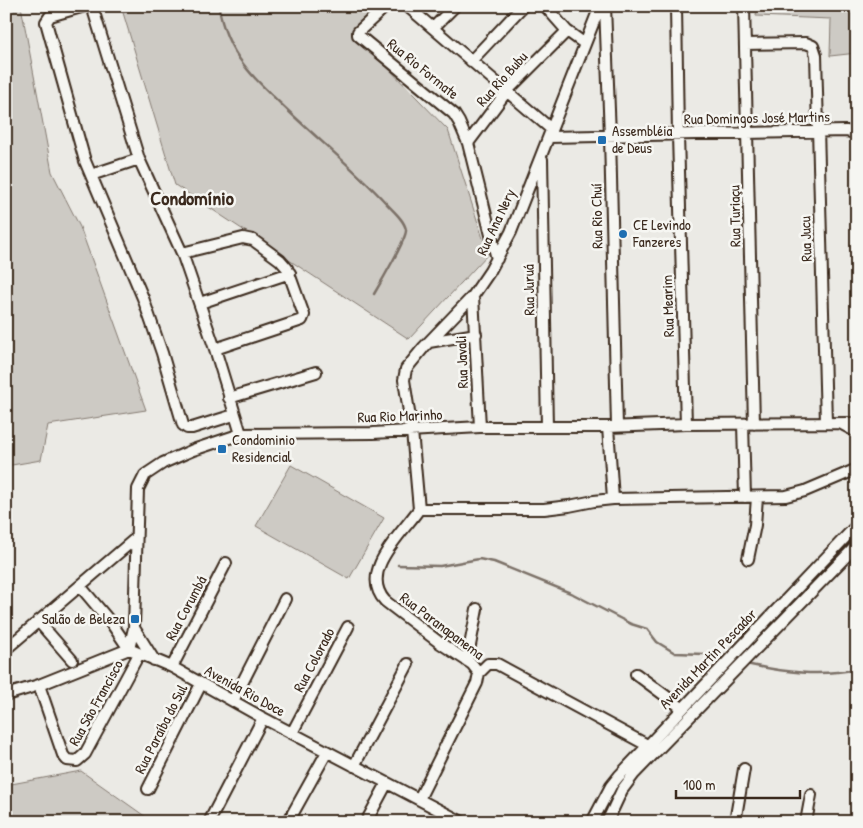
<svg xmlns="http://www.w3.org/2000/svg" width="863" height="828" font-family="'Patrick Hand',sans-serif">
  <style>
    .green { fill: #cdcac4; stroke: #847a71 }
    .lines { fill: none; stroke-linecap: round; stroke-linejoin: round }
    .stream { stroke: #7c7167; stroke-width: 2.5 }
    .minor-casing { stroke: #3b2a1e; stroke-width: 14 }
    .minor { stroke: #f6f6f2; stroke-width: 10 }
    .poi-dot { fill: #1f6fb2; stroke: #f6f6f2; stroke-width: 2 }
    .labels { text-anchor: middle; stroke-width: 5; stroke-linejoin: round; paint-order: stroke }
    .street-label { font-size: 15px; fill: #3b2a1e; stroke: #f6f6f2 }
    .poi-label { font-size: 15px; fill: #3b2a1e; stroke: #f6f6f2; text-anchor: start }
    .district-label { font-size: 20px; font-weight: bold; fill: #3b2a1e; stroke: #f6f6f2 }
  </style>
  <rect width="100%" height="100%" fill="#ebeae5"/>
  <filter id="ink" filterUnits="userSpaceOnUse"><feTurbulence type="fractalNoise" baseFrequency=".02" numOctaves="2"/><feDisplacementMap in="SourceGraphic" scale="10" xChannelSelector="R" yChannelSelector="G"/><feConvolveMatrix kernelMatrix="1 2 1 2 8 2 1 2 1" color-interpolation-filters="sRGB"/></filter>
  <g filter="url(#ink)">
    <path class="green" d="M6 6H21L52 172 80 227 146 410 48 425 41 460 6 466Z
      M121 6H380L354 33 448 130 488 254 409 339 175 185Z
      M757 6H857V53L830 56 831 19 756 16Z
      M291 465 384 518 349 579 256 526Z
      M81 771 153 822H6V785Z"/>
    <g class="lines">
      <path class="stream" d="M219 6C221 26 231 49 244 65 254 79 268 91 281 104 315 137 353 167 386 203 392 210 405 220 406 230 407 238 380 284 374 294
        M398 565 440 566 479 559 494 562 573 594 631 624 647 629 657 642 675 653 704 654 721 658
        M746 664C783 672 819 677 857 669"/>
      <defs>
        <path id="minor" d="M85 6 50 16 46 22 85 161 143 298 162 353 183 425 187 428H192L234 415
          M92 6 139 159 182 253 215 349 241 434
          M386 6 358 32V35L454 114 459 122 468 143
          M407 6 551 129
          M545 6 567 31 585 44
          M605 6 610 136 617 426
          M676 6 678 135 686 424
          M744 6 754 424
          M433 28 455 6
          M745 44 806 43 813 46 816 55 826 422
          M471 61 523 6
          M549 137 846 131 857 133
          M542 159 547 427
          M91 175 139 159
          M182 253 243 238 253 240 280 260 287 268 304 315 302 320 215 349
          M497 259 468 143 507 91 567 31
          M473 296 480 427
          M200 303 290 273
          M429 342 476 334
          M229 398 316 372
          M743 424 745 497
          M842 424 857 432
          M608 427 613 499 786 496 805 491 857 469
          M419 509 412 431 404 380 406 369 424 347 473 296 490 271 511 232 600 6
          M419 509H544L569 506 594 501 613 499
          M748 559 755 525 757 497
          M80 586 112 624 129 649
          M38 621 72 660
          M134 628 154 660
          M6 649 136 538
          M129 649 134 628 138 489 145 475 163 463 193 450 241 434 373 433 480 427H608L686 424 857 423
          M467 661 477 609
          M172 667 226 563
          M479 673 488 664H497L647 745
          M636 674 682 708
          M39 685 63 755 67 760 77 761 85 754 139 654
          M6 695 39 685 129 649 172 667 263 718 462 822
          M233 701 285 599
          M292 733 348 627
          M354 766 408 664
          M148 789 201 684
          M419 799 477 683 479 673 472 664 440 643 385 601C358 571 403 533 419 509
          M209 822 263 718
          M288 822 327 752
          M366 822 387 783
          M592 822 611 786 619 776 857 525
          M607 822 622 790 634 774 857 545
          M735 822 744 769
          M806 822 811 795"/>
      </defs>
      <use href="#minor" class="minor-casing"/>
      <use href="#minor" class="minor"/>
    </g>
  </g>
  <g class="poi-dot">
    <rect x="597" y="135" width="10" height="10" rx="2.5"/>
    <circle cx="623" cy="234" r="5"/>
    <rect x="217" y="444" width="10" height="10" rx="2.5"/>
    <rect x="130" y="614" width="10" height="10" rx="2.5"/>
  </g>
  <g class="labels">
    <g class="street-label">
      <text transform="translate(423 69) rotate(39)" y="5">Rua Rio Formate</text>
      <text transform="translate(502 79) rotate(-48)" y="5">Rua Rio Bubu</text>
      <text transform="translate(757 118) rotate(-1)" y="5">Rua Domingos José Martins</text>
      <text transform="translate(597 216) rotate(-91)" y="5">Rua Rio Chuí</text>
      <text transform="translate(735 216) rotate(-91)" y="5">Rua Turiaçu</text>
      <text transform="translate(496 222) rotate(-65)" y="5">Rua Ana Nery</text>
      <text transform="translate(806 239) rotate(-92)" y="5">Rua Jucu</text>
      <text transform="translate(529 290) rotate(-91)" y="5">Rua Juruá</text>
      <text transform="translate(668 306) rotate(-92)" y="5">Rua Mearim</text>
      <text transform="translate(462 362) rotate(-92)" y="5">Rua Javali</text>
      <text transform="translate(400 416) rotate(-2)" y="5">Rua Rio Marinho</text>
      <text transform="translate(186 608) rotate(-62)" y="5">Rua Corumbá</text>
      <text transform="translate(442 626) rotate(37)" y="5">Rua Paranapanema</text>
      <text transform="translate(708 659) rotate(-46)" y="5">Avenida Martin Pescador</text>
      <text transform="translate(314 660) rotate(-62)" y="5">Rua Colorado</text>
      <text transform="translate(245 691) rotate(29)" y="5">Avenida Rio Doce</text>
      <text transform="translate(96 703) rotate(-61)" y="5">Rua São Francisco</text>
      <text transform="translate(161 729) rotate(-63)" y="5">Rua Paraíba do Sul</text>
    </g>
    <g class="poi-label">
      <text x="612" y="136">Assembléia<tspan x="612" dy="17">de Deus</tspan></text>
      <text x="633" y="230">CE Levindo<tspan x="633" dy="17">Fanzeres</tspan></text>
      <text x="232" y="445">Condominio<tspan x="232" dy="17">Residencial</tspan></text>
      <text x="125" y="624" text-anchor="end">Salão de Beleza</text>
    </g>
    <g class="district-label">
      <text x="192" y="205">Condomínio</text>
    </g>
  </g>
  <rect width="863" height="828" fill="none" stroke="#f6f6f2" stroke-width="25"/>
  <rect x="12" y="12" width="838" height="803" fill="none" stroke="#3b2a1e" stroke-width="2" filter="url(#ink)"/>
  <path d="M676 790v8h124v-8" fill="none" stroke="#3b2a1e" stroke-width="2.5"/>
  <text x="683" y="790" font-size="15" fill="#3b2a1e" stroke="#f6f6f2" stroke-width="4" paint-order="stroke">100 m</text>
</svg>
